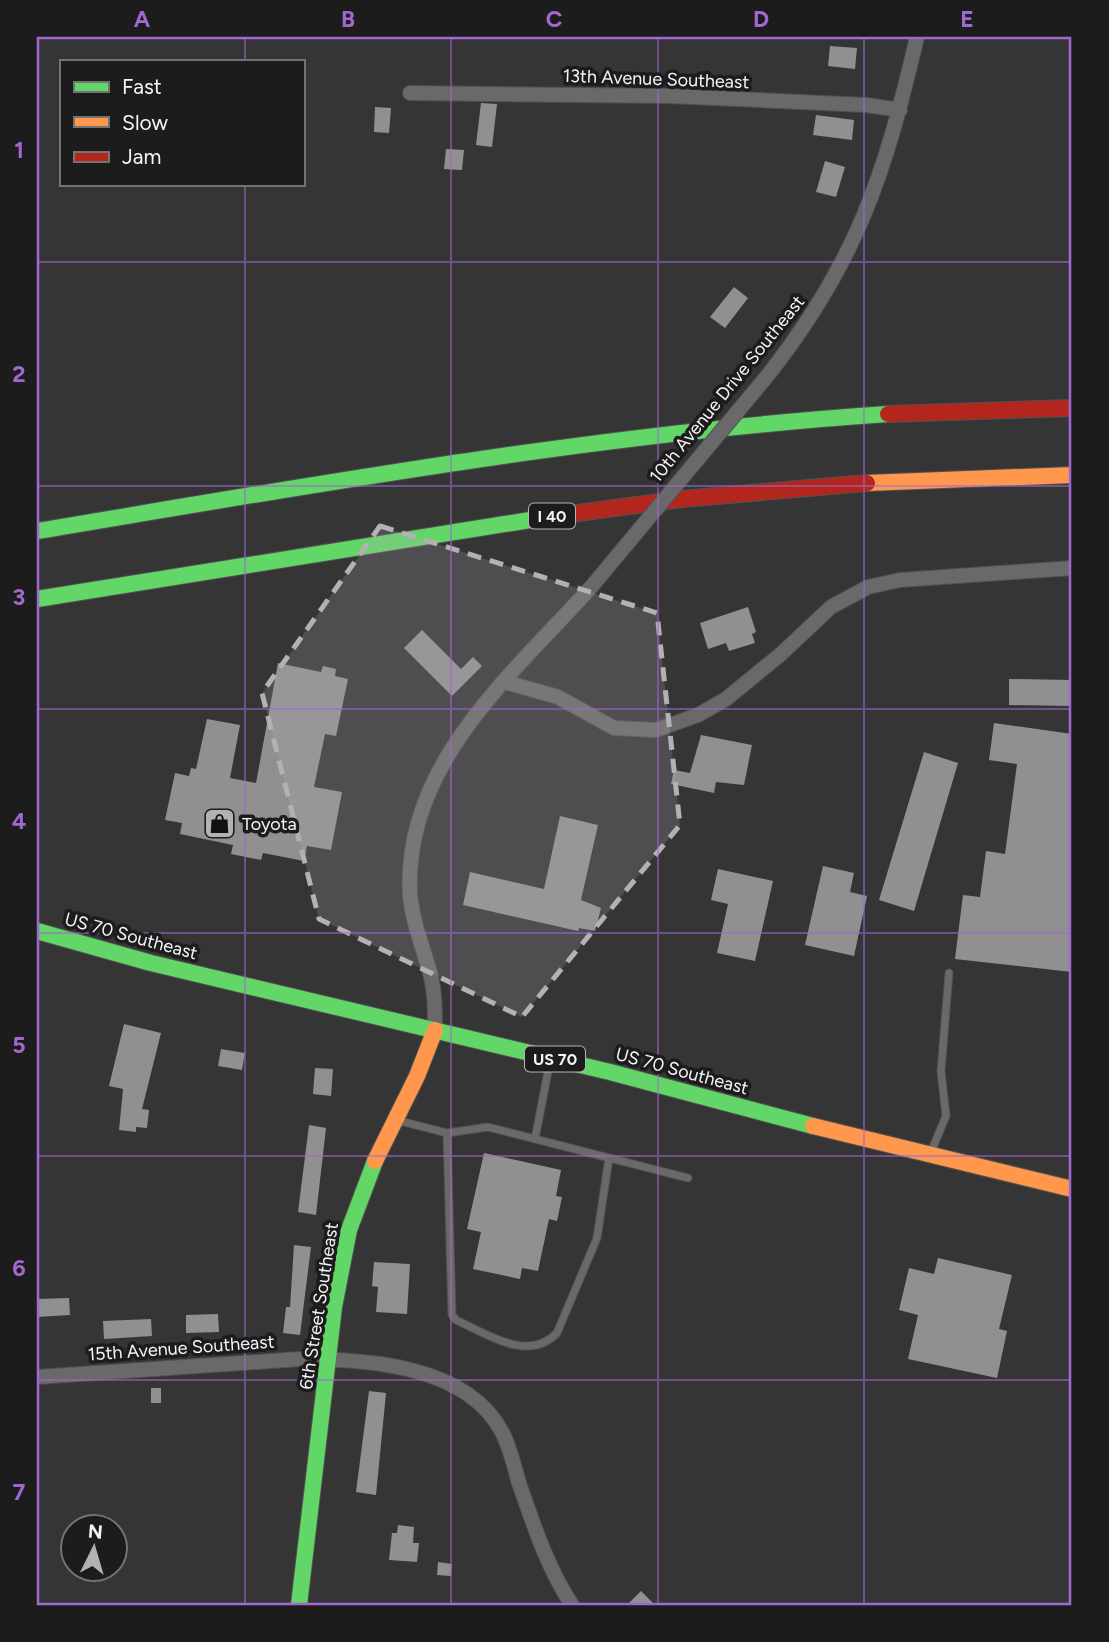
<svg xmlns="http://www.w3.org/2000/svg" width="1109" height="1642" font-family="Figtree,sans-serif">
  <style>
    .building { fill: #919091 }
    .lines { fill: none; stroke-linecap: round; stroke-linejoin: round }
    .lane-casing { stroke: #515151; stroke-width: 9 }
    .street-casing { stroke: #515151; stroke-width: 16 }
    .fast-casing { stroke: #515151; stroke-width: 18 }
    .slow-casing { stroke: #515151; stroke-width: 18 }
    .jam-casing { stroke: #515151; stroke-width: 18 }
    .lane { stroke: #6a696a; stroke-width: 7 }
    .street { stroke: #6a696a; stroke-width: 14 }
    .fast { stroke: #63d668; stroke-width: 16 }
    .slow { stroke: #ff974d; stroke-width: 16 }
    .jam { stroke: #b3261e; stroke-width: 16 }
    .street-bridge-casing { stroke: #515151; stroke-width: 16; stroke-linecap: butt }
    .street-bridge { stroke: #6a696a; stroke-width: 14 }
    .marked { fill: #b3b1b3; fill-opacity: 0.2; stroke: #b3b1b3; stroke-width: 5; stroke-dasharray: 14 9; stroke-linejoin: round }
    .grid { fill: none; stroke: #a068d0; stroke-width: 2; stroke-opacity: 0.55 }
    .labels { text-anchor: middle; stroke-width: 7; stroke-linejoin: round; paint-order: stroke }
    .shield { fill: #1d1c1d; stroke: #b5b3b5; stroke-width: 2 }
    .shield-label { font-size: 16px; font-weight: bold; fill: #f6f4f6 }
    .street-label { font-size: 18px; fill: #f6f4f6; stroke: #1d1c1d }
    .poi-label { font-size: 18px; fill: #f6f4f6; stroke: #1d1c1d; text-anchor: start }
    .neatline { fill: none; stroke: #a068d0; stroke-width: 2.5 }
    .grid-label { font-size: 23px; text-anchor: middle; font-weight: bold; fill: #a068d0 }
  </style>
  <rect width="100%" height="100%" fill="#363536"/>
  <path class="building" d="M830 46 857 48 855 69 828 66Z
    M481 103 497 104 492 147 476 145Z
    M375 107 391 108 389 133 374 132Z
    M816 115 854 120 852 140 813 135Z
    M446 149 464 150 462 170 444 169Z
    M825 161 845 167 836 197 816 192Z
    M734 287 748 298 725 328 710 317Z
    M748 607 756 632 752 634 755 643 729 651 726 643 708 649 700 623Z
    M422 630 461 669 473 657 482 666 452 696 404 648Z
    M278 663 321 672 323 666 336 669 335 676 348 679 336 736 325 734 314 787 342 792 331 850 307 846 304 861 263 853 261 860 231 854 233 845 180 834 182 823 165 820 175 773 189 776 191 768 196 769 207 719 240 725 230 778 256 783Z
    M1009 679 1072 680V706L1009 705Z
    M994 723 1072 734V972L955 959 963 895 980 897 986 851 1005 854 1017 764 989 760Z
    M701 735 752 745 744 785 716 782 714 793 671 784 674 770 690 773Z
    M924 752 958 763 914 911 879 900Z
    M560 816 598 825 581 900 601 908 595 931 579 928 578 931 463 905 470 872 544 889Z
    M823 866 854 873 850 892 867 896 854 956 805 945Z
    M718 869 773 881 755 961 717 953 728 904 711 900Z
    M124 1024 161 1033 142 1109 149 1110 147 1128 136 1127V1132L119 1130 123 1089 109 1086Z
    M221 1049 245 1053 242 1070 218 1066Z
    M315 1068 333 1069 331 1096 313 1094Z
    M309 1125 326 1128 316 1215 298 1212Z
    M484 1153 561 1170 556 1196 562 1197 557 1221 549 1219 538 1271 522 1268 520 1279 473 1269 481 1232 467 1229Z
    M294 1245 311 1247 300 1335 283 1333 286 1307H290Z
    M938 1258 1012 1275 999 1329 1007 1331 997 1378 908 1359 918 1315 899 1310 909 1268 934 1274Z
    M374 1262 410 1264 407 1314 376 1312 378 1287 372 1286Z
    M69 1298 70 1315 37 1317V1299Z
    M218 1314 219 1332 186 1333V1315Z
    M151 1319 152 1336 104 1339 103 1321Z
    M151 1388H161V1403H151Z
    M369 1391 386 1393 376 1495 356 1492Z
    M398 1525 414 1527 413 1543H419L417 1562 389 1560 392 1533H397Z
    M438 1562 452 1564 451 1576 437 1575Z
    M641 1591 655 1605H627Z"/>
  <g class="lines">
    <defs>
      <path id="lane" d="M396 1120 447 1133 488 1127 688 1178
        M447 1133 452 1315 456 1320C487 1334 528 1363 557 1333L597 1238 609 1158
        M535 1139 550 1061
        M931 1152 946 1116 941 1071 949 973"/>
      <path id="street" d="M410 93 670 96 866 105 900 110
        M768 375C857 262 885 174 917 37
        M505 682 558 697 614 728 656 730 698 715 726 699 781 654 831 607 868 587 900 580 1072 568
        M435 1030C435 1008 435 987 428 966 421 942 412 919 410 894 403 764 513 674 592 586
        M37 1377 300 1359C366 1359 467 1365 502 1432 510 1447 514 1466 519 1483 534 1526 547 1567 572 1605"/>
      <path id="fast" d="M37 531C319 484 602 433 888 414
        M37 599 555 516
        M37 931 151 963 610 1072 813 1126
        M299 1605 334 1307 349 1230 375 1161"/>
      <path id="slow" d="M867 483 1072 475
        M813 1126 1072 1189
        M375 1161 417 1076 435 1030"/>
      <path id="jam" d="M888 414 1072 408
        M555 516 682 499 867 483"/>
    </defs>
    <use href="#lane" class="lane-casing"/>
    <use href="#street" class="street-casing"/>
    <use href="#fast" class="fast-casing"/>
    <use href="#slow" class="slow-casing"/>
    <use href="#jam" class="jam-casing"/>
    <use href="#lane" class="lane"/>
    <use href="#street" class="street"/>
    <use href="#fast" class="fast"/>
    <use href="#slow" class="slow"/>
    <use href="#jam" class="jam"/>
    <defs>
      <path id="street-bridge" d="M592 586 768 375"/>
    </defs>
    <use href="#street-bridge" class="street-bridge-casing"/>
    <use href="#street-bridge" class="street-bridge"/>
  </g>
  <path class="marked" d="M380 526 657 613 680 825 522 1017 319 919 262 693Z"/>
  <path class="grid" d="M245 37V61M451 37V1605M658 37V1605M864 37V1605M245 184V1605M37 262H1072M37 486H1072M37 709H1072M37 933H1072M37 1156H1072M37 1380H1072"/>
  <defs>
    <symbol id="shop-square" viewBox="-11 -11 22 22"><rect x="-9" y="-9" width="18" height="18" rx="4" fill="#b3b1b3" stroke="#1d1c1d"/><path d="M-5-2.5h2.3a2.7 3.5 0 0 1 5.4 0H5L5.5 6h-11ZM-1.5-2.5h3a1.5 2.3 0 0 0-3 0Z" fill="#111"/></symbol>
  </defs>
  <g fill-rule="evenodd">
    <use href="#shop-square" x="202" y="806" width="35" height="35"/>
  </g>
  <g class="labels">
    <g class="shield">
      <rect x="529" y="503.5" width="46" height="25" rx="5"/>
      <rect x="525" y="1046.5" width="60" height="25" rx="5"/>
    </g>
    <g class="shield-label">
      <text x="552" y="522">I 40</text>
      <text x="555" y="1065">US 70</text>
    </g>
    <g class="street-label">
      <text transform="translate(656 79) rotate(2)" y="6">13th Avenue Southeast</text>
      <text transform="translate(727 389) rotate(-51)" y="6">10th Avenue Drive Southeast</text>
      <text transform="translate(131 936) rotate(15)" y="6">US 70 Southeast</text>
      <text transform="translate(682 1071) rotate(15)" y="6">US 70 Southeast</text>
      <text transform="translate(319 1306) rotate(-81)" y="6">6th Street Southeast</text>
      <text transform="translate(181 1348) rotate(-4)" y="6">15th Avenue Southeast</text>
    </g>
    <g class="poi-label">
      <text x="242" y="830">Toyota</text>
    </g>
  </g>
  <rect width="1109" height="1642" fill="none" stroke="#1d1c1d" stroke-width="77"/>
  <rect x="60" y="60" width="245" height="126" fill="#1d1c1d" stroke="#747274" stroke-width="2"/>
  <rect x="74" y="82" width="35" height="10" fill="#63d668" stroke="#747274" stroke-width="2"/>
  <text x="122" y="94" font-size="21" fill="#f6f4f6">Fast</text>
  <rect x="74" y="117" width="35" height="10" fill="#ff974d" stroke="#747274" stroke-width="2"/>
  <text x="122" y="130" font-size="21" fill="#f6f4f6">Slow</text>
  <rect x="74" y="152" width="35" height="10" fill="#b3261e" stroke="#747274" stroke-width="2"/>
  <text x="122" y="164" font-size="21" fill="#f6f4f6">Jam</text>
  <g transform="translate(94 1548) rotate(5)"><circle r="33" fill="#1d1c1d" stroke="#747274" stroke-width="2"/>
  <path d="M0-5L12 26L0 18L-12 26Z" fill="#b3b1b3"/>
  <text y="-10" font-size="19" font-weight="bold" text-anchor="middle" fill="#f6f4f6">N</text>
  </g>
  <rect x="38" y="38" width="1032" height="1566" class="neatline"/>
  <g class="grid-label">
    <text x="142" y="27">A</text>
    <text x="348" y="27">B</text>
    <text x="554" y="27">C</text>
    <text x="761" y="27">D</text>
    <text x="967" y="27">E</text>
    <text x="19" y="158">1</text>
    <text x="19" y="382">2</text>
    <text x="19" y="605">3</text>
    <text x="19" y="829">4</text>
    <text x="19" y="1053">5</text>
    <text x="19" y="1276">6</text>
    <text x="19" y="1500">7</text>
  </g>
</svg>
